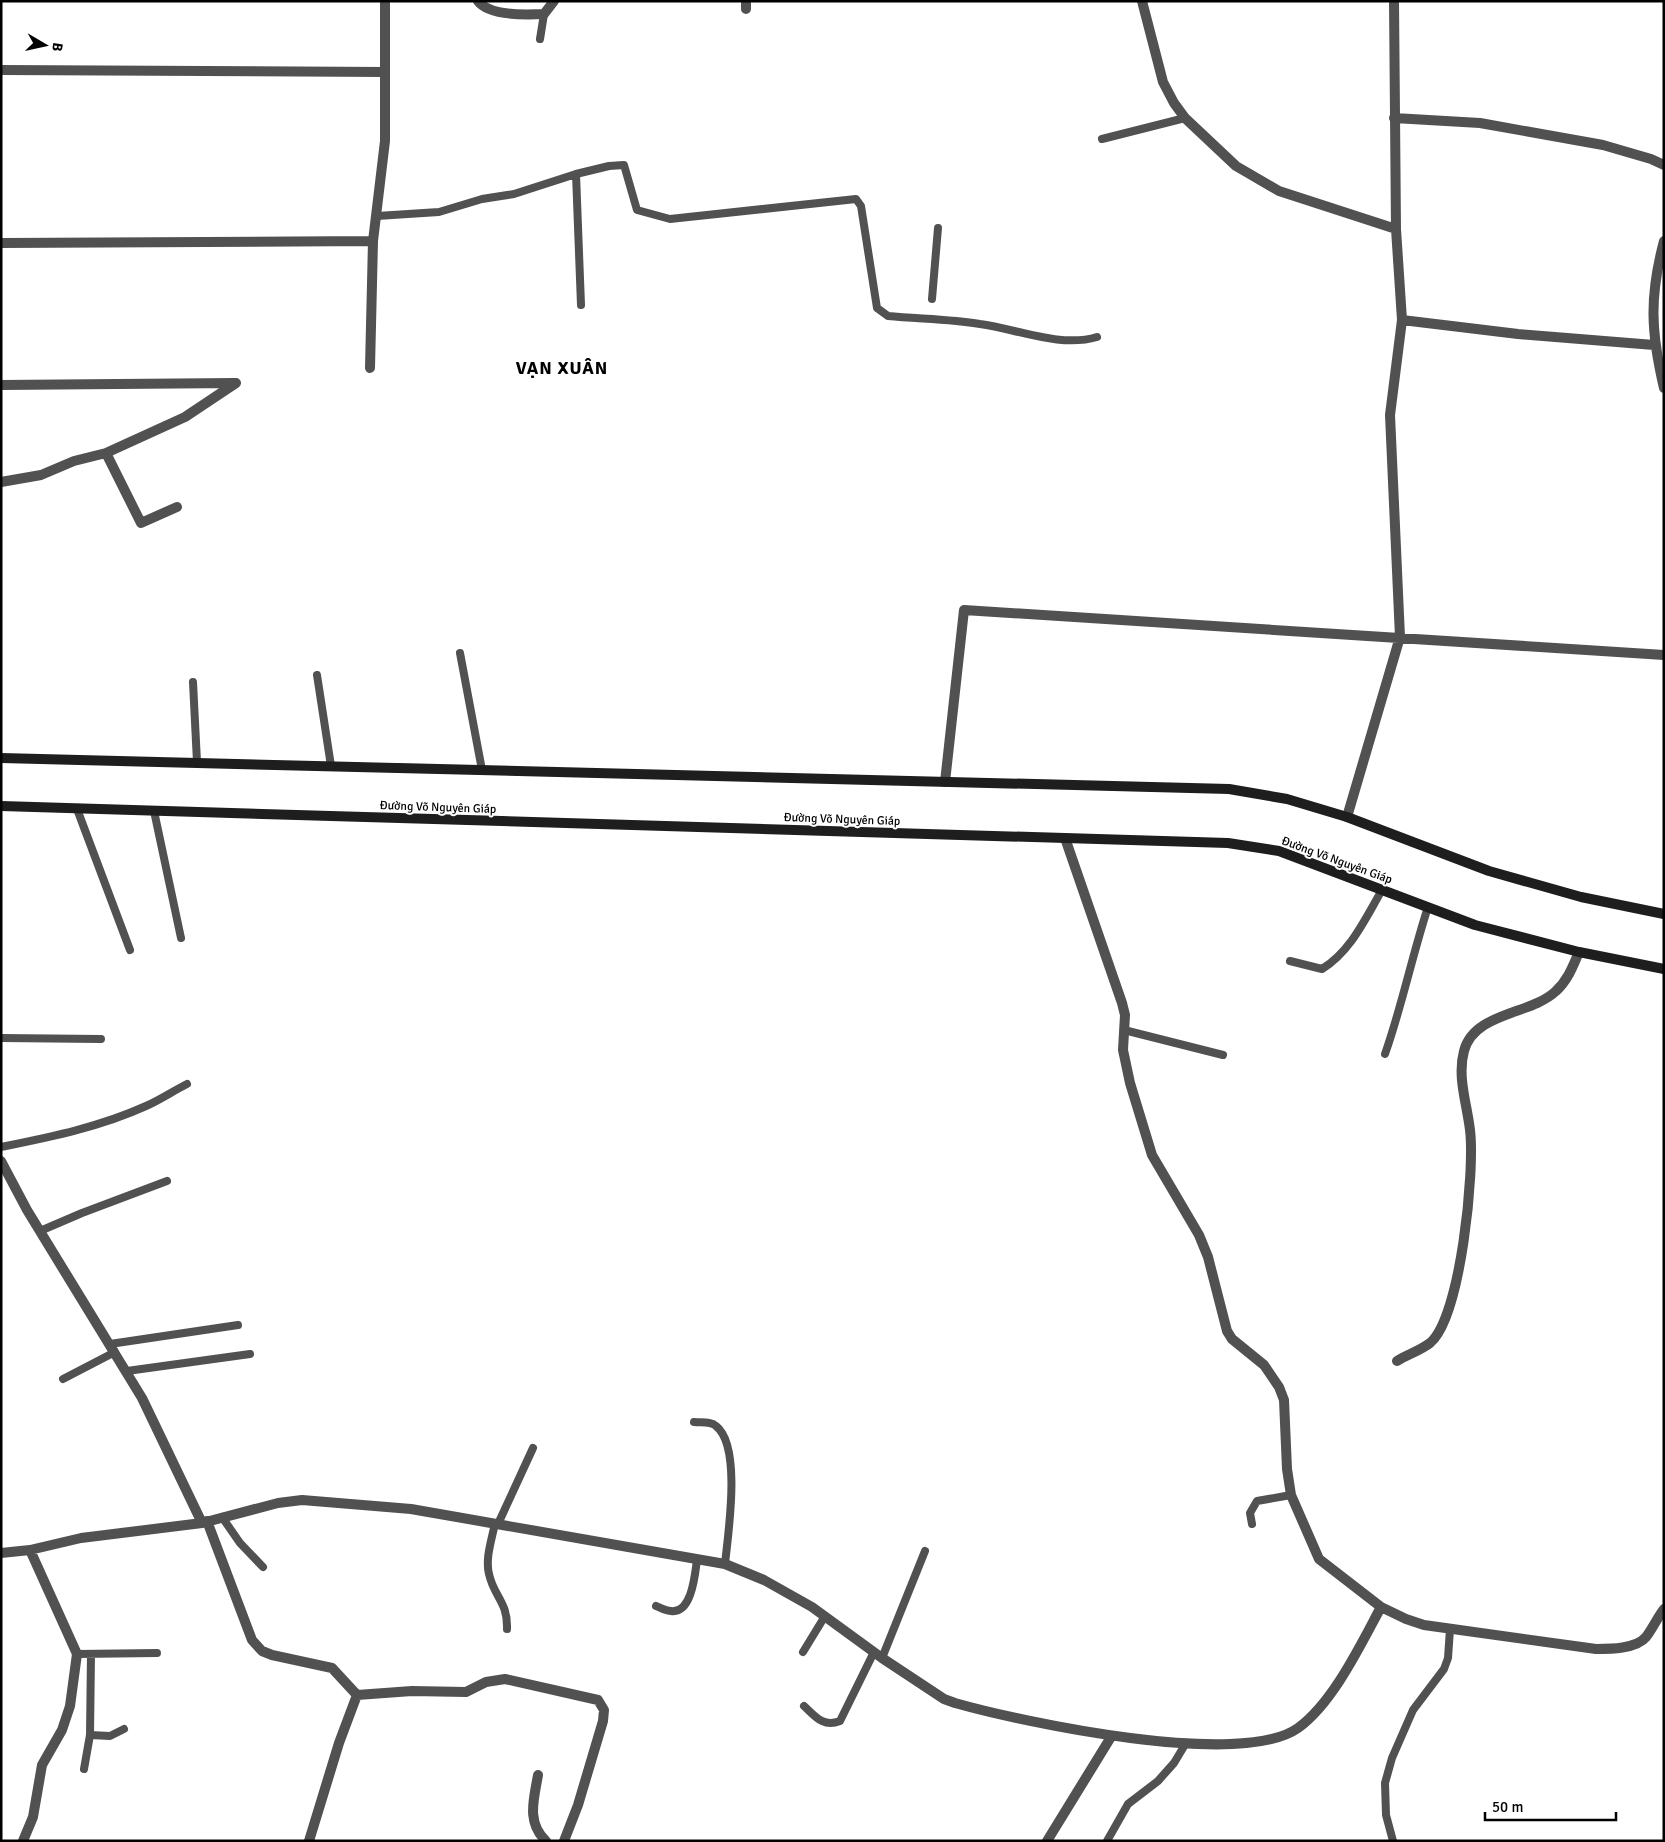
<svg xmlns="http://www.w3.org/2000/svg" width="1665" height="1842" font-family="Signika,sans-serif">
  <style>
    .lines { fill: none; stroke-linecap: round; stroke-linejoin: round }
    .service { stroke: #515151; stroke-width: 8 }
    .minor { stroke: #515151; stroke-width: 10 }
    .secondary { stroke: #1e1e1e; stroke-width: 10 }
    .labels { text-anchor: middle; stroke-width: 4; stroke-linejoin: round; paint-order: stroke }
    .street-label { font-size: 12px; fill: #000; stroke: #fff }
    .district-label { font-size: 18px; font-weight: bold; letter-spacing: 1px; fill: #000; stroke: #fff }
  </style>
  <rect width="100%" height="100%" fill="#fff"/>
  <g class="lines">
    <path class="service" d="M540 39 544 14
      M1102 139 1185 118
      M576 174 581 305
      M377 216 439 212 482 199 514 194 576 174 609 166 624 165 637 210 670 219 856 199 861 206 877 308 888 316C919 319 950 319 980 324 1017 329 1060 348 1097 337
      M932 299 938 228
      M460 653 482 770
      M317 675 331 766
      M193 682 197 762
      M77 809 130 950
      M154 811 181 938
      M1290 961 1322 969C1351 951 1365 919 1382 890
      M1124 1030 1223 1055
      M1 1038 101 1039
      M1385 1054C1402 1006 1412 956 1428 907
      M1 1147C50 1137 100 1127 146 1106 160 1100 173 1091 187 1084
      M40 1231 82 1213 167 1181
      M110 1344 238 1325
      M127 1371 250 1354
      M63 1379 115 1352
      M694 1422C701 1423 711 1421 716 1426 742 1446 728 1534 725 1564
      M222 1517 240 1543 263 1567
      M495 1523C492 1539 485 1558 489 1574 494 1597 508 1602 507 1629
      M498 1524 533 1448
      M1252 1524 1250 1513 1257 1501 1291 1495
      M656 1606C661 1608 666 1611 671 1611 692 1614 695 1574 697 1560
      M803 1652 825 1616
      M77 1654 157 1653
      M882 1658 925 1551
      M804 1706C815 1716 823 1728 840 1721L874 1652
      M90 1735 110 1736 124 1729
      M84 1769 90 1735 91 1654
      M1107 1841 1128 1804 1158 1781 1174 1763 1186 1743
      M1393 1841 1386 1815 1385 1783 1392 1758 1413 1710 1444 1669 1448 1658 1450 1629"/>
    <path class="minor" d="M478 1C489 16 526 15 544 14L554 1
      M1142 1 1163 82 1174 103 1185 118 1236 166 1279 191 1396 229
      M746 9V1
      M1 70 385 72
      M1394 118 1480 123 1603 145 1651 159 1664 165
      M1664 241C1649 297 1651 333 1664 388
      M1 243 373 241
      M1402 320 1518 334 1654 345
      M370 368 373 241 385 141V1
      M1 385 235 383
      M106 453 141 523 177 507
      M1 482 41 475 74 461 106 453 185 417 236 383
      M945 782 964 610 1664 655
      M1347 817 1400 637 1390 415 1402 320 1396 229 1394 1
      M1065 838 1122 1003 1125 1015 1123 1050 1130 1083 1152 1155 1199 1235 1208 1257 1227 1331 1232 1339 1264 1365 1279 1387 1284 1400 1287 1469 1291 1495 1319 1559 1381 1607 1406 1619 1424 1625 1596 1649C1610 1649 1636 1649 1646 1637 1653 1628 1657 1618 1664 1609
      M1 1161 27 1210 142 1398 202 1523
      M1397 1361C1407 1355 1421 1350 1430 1343 1461 1317 1475 1170 1470 1130 1467 1104 1457 1077 1464 1051 1474 1012 1531 1015 1556 991 1568 980 1573 966 1579 952
      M207 1521 252 1640 262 1651 272 1655 332 1668 357 1695 339 1743 309 1841
      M1 1553 30 1550 81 1538 202 1523 278 1503 302 1500 411 1509 725 1564 764 1580 812 1607 882 1658 944 1699 955 1703C1022 1722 1241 1769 1298 1728 1333 1703 1361 1644 1381 1607
      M357 1695 412 1691 466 1692 486 1682 505 1679 598 1700 604 1710 603 1721 578 1805 564 1841
      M538 1775C534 1799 526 1822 546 1841
      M23 1841 33 1817 42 1765 62 1730 70 1706 77 1654 30 1550
      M1047 1841 1111 1737"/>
    <path class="secondary" d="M1 758 1229 789 1287 799 1347 817 1489 871 1581 897 1664 914
      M1 806 1228 843 1279 851 1475 925 1579 952 1664 969"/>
  </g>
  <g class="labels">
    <g class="street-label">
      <text transform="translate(438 807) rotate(2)" y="4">Đường Võ Nguyên Giáp</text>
      <text transform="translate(842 819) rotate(2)" y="4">Đường Võ Nguyên Giáp</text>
      <text transform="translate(1337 860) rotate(20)" y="4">Đường Võ Nguyên Giáp</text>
    </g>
    <g class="district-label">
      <text x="562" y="374">VẠN XUÂN</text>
    </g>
  </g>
  <rect width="1665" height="1842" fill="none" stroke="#000000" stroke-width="5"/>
  <g transform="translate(45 45) rotate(99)" stroke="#ffffff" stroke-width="4" paint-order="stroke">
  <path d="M0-4L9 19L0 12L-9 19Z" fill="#000000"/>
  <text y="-8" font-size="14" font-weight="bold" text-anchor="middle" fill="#000000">B</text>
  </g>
  <path d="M1485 1812v8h131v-8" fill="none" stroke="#000000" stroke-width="2.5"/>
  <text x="1492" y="1812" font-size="15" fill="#000000" stroke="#ffffff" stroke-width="4" paint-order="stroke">50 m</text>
</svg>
